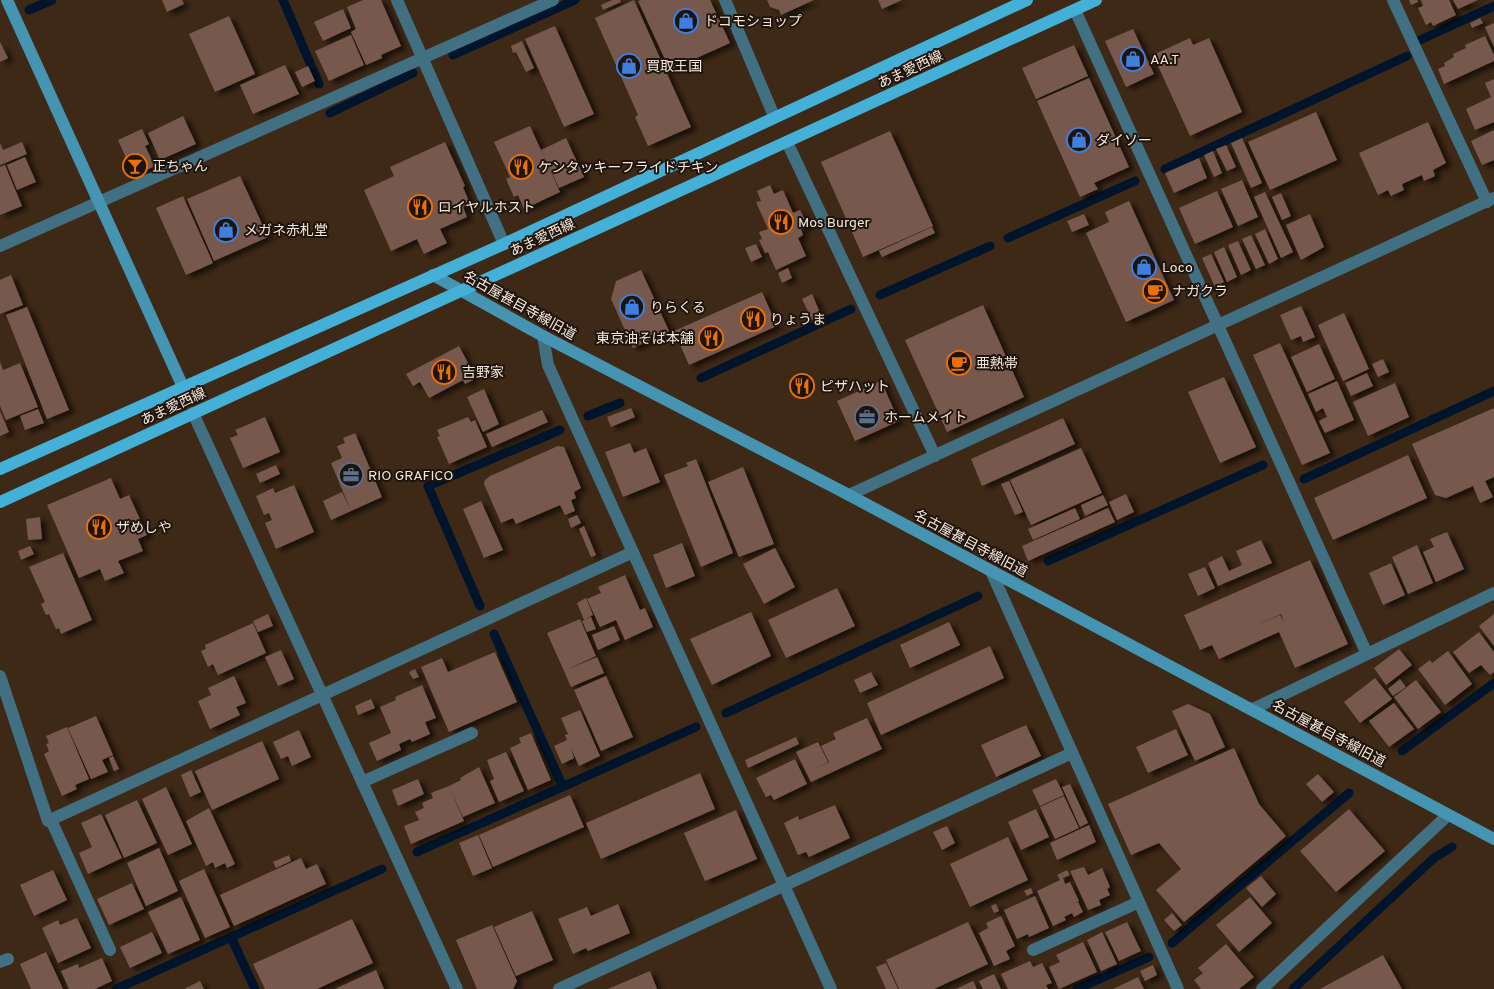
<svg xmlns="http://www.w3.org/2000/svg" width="1494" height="989" font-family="Overpass,'Noto Sans JP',sans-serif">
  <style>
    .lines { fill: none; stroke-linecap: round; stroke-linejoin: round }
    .stream { stroke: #00152c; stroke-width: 9 }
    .building { fill: #77584e; fill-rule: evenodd; filter: url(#shadow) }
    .lane { stroke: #417083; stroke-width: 12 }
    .street { stroke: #417083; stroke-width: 12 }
    .secondary { stroke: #4494b2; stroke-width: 12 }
    .primary { stroke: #44b0d7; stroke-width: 12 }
    .labels { text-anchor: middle; stroke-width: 4; stroke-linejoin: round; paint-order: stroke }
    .poi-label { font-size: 14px; fill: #f6e7dc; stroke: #1e140c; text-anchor: start }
    .street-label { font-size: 14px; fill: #f6e7dc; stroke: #1e140c }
  </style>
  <defs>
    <filter id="shadow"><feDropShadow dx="5.5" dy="3" stdDeviation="2.5" flood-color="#0009"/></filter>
  </defs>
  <rect width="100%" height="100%" fill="#3e2816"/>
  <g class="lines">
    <path class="stream" d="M283 0 319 84
      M29 10 52 0
      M1420 40 1494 6
      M453 55 575 0
      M330 113 413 73
      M1165 169 1407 56
      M1008 238 1135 181
      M880 295 990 246
      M701 378 851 309
      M588 416 620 403
      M1304 479 1494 391
      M1048 561 1263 465
      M480 606 428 486 560 430
      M494 634 563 787
      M726 713 978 596
      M1402 751 1494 683
      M417 852 696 727
      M231 937 255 989
      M1172 943 1349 793
      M116 989 382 869
      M1077 989 1149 957
      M1293 989 1434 858 1452 847"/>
  </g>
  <path class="building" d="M162 0H182L184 4 167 12Z
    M363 0H381L401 46 381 55 382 58 366 65 351 32 356 29 347 7Z
    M612 0H620L621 2 603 10 601 5Z
    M634 0 691 127 648 146 635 117 638 115 595 18Z
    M641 0H710L730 43 670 70 638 1Z
    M767 0H814L781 15 779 10 770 7Z
    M878 0H902L882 9Z
    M1409 0H1417L1418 2 1411 5Z
    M1421 0H1449L1456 15 1433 26 1431 22 1426 25 1418 8 1423 6Z
    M1453 0H1478L1458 9Z
    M343 9 351 28 323 41 314 22Z
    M229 16 255 74 215 92 189 34Z
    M1480 18 1483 23 1472 28 1470 23Z
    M1494 23V47L1485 27Z
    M555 26 594 114 564 127 525 39Z
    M1133 29 1154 74 1126 87 1105 41Z
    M351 35 364 65 329 81 315 51Z
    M1485 36 1494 55V61L1444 84 1438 69 1445 66 1444 63 1454 57 1453 54 1466 48 1465 45Z
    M1190 38 1193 45 1209 38 1242 112 1190 136 1153 55Z
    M522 41 534 68 526 72 516 52 513 53 511 46Z
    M0 42 8 58 0 62Z
    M1074 45 1088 76 1036 99 1022 68Z
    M285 65 299 94 253 114 240 85Z
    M308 66 315 81 302 87 295 72Z
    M1089 78 1129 167 1094 183 1098 189 1080 197 1037 101Z
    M1494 79V122L1475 130 1466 109 1491 97 1485 83Z
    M1316 112 1337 160 1270 190 1248 142Z
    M183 116 196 144 160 160 148 133Z
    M1428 122 1446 163 1433 170 1435 176 1424 181 1422 175 1402 184 1404 190 1391 196 1388 190 1378 195 1359 153Z
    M530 126 560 192 524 209 518 195 514 197 506 179 510 177 494 142Z
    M142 129 149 144 145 146 155 166 134 176 118 140Z
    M1494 130V160L1482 165 1471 141Z
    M890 131 933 226 863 257 821 162Z
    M566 138 584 177 559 188 541 150Z
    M1242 138 1262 183 1251 188 1231 143Z
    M22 142 27 154 0 165V143L3 150Z
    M445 142 465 186 463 187 470 204 463 207 467 217 440 229 447 243 424 254 417 239 391 251 364 190 394 176 390 167Z
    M1226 145 1236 167 1227 171 1216 149Z
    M1213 151 1222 173 1214 177 1204 155Z
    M25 157 36 182 17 190 7 165Z
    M1199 158 1207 178 1174 193 1165 173Z
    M5 165 22 206 0 215V167Z
    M240 176 268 237 214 261 187 199Z
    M1242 180 1258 217 1238 226 1221 189Z
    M770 185 774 194 783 190 793 213 800 210 808 226 801 229 803 235 798 238 806 256 776 270 768 252 765 253 759 240 762 239 759 232 768 229 756 202 761 201 757 191Z
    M1217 191 1233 227 1195 244 1179 208Z
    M1265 192 1293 252 1281 258 1254 197Z
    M1281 193 1291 216 1282 220 1272 197Z
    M183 196 213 263 186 275 156 208Z
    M1129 201 1174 300 1126 322 1086 233 1109 222 1105 212Z
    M1084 214 1089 225 1072 232 1067 221Z
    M1310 214 1324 247 1301 260 1286 225Z
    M932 227 935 233 882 257 879 251Z
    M1265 229 1278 259 1269 264 1255 234Z
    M1251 235 1265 265 1256 269 1242 239Z
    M1238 241 1251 270 1241 275 1228 245Z
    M756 244 762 257 751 262 745 248Z
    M1224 247 1237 277 1227 282 1214 252Z
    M1211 254 1224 282 1215 287 1202 258Z
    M788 268 792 278 782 283 778 273Z
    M641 270 669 331 633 348 611 299 616 281Z
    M11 275 23 305 0 314V280Z
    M762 292 777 326 689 365 674 331Z
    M812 294 821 315 812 320 802 299Z
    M983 305 1024 397 947 432 905 340Z
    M1301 306 1315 337 1303 342 1301 336 1291 340 1280 315Z
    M27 307 69 410 47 419 6 315Z
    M1344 313 1369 369 1343 381 1318 325Z
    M1280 343 1330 453 1302 465 1253 355Z
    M1319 344 1335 379 1307 392 1291 357Z
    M459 346 474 374 471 376 473 380 465 384 463 380 429 398 420 382 413 386 406 374Z
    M1383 359 1389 372 1378 377 1372 364Z
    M0 362 3 370 20 363 38 407 6 420 0 406Z
    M1367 373 1373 386 1351 396 1345 383Z
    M1224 377 1256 447 1220 463 1188 392Z
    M881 381 899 421 855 441 837 401Z
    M1337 381 1354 420 1325 433 1319 421 1327 417 1323 408 1316 412 1308 394Z
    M1395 383 1409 417 1368 436 1353 402Z
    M484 389 499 424 483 432 467 397Z
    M631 408 635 417 611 427 607 417Z
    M1494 408V477L1485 481 1493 497 1480 503 1473 486 1446 498 1435 495 1412 444Z
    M38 409 44 423 25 430 20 416Z
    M542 410 548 422 492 447 486 434Z
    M0 411 9 432 0 436Z
    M265 417 280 452 243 468 230 438 238 435 235 430Z
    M468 417 471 422 475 420 487 447 449 464 437 437 440 436 437 430Z
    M1063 418 1075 444 982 486 971 459Z
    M355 433 382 497 351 511 331 463 342 458 337 446 345 443 343 438Z
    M630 443 634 453 646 448 660 482 623 497 605 452Z
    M558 446 564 447 581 488 574 492 576 498 571 500 575 511 565 515 560 505 516 524 513 518 501 523 484 484 485 480 490 476Z
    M1081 448 1102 493 1031 525 1010 480Z
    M1408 455 1427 498 1333 540 1314 498Z
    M696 459 733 553 701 567 664 475 688 466 686 463Z
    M276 465 280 474 260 483 256 474Z
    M743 467 774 544 739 557 708 482Z
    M111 478 120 499 129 495 147 535 138 539 143 551 118 561 124 573 105 581 100 569 79 578 47 505Z
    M1009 481 1023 512 1015 515 1001 484Z
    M294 485 314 532 276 549 265 523 272 520 269 513 264 515 256 496 273 488 275 493Z
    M342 492 351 511 331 520 323 501Z
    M1126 494 1134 512 1117 520 1109 502Z
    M1103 495 1108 505 1085 516 1081 505Z
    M481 501 503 550 484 558 463 509Z
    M1075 508 1080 519 1033 540 1028 529Z
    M1108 508 1115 522 1028 561 1022 546Z
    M577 515 581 523 571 528 568 519Z
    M40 517 42 539 28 540 26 519Z
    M584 526 596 555 591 557 579 529Z
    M1447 532 1464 569 1436 582 1423 552 1434 547 1430 539Z
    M1261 540 1272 563 1218 586 1208 563 1222 556 1229 571 1242 565 1236 551Z
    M682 543 695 576 666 588 653 555Z
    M1417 545 1433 583 1408 594 1392 557Z
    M30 546 34 554 21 560 18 551Z
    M775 548 795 587 764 604 743 564Z
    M63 553 92 620 61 634 59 628 56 629 49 614 46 615 41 604 45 602 29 567Z
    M1310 560 1348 644 1295 668 1279 632 1219 659 1212 645 1200 650 1184 615ZM1281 614 1284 622 1280 615 1250 628Z
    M1391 563 1405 595 1383 605 1369 573Z
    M1205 567 1215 588 1198 596 1188 574Z
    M625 575 640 610 645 608 653 627 625 640 616 620 600 627 587 599 601 593 598 587Z
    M837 588 855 626 786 658 768 620Z
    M586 598 593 615 584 620 577 603Z
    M751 612 771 656 712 685 690 639Z
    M268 614 273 626 258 632 253 621Z
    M1494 614V646L1479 626Z
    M591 617 596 629 587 632 582 621Z
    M580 619 596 656 564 671 547 633Z
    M949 622 960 645 910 668 900 645Z
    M253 623 266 653 218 675 213 664 208 667 201 651 206 649 205 645Z
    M614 626 620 640 598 650 592 635Z
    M1479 632 1494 652V672L1490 675 1481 665 1469 673 1453 652Z
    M990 646 1004 678 881 735 867 703Z
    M1399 649 1412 665 1386 685 1374 668Z
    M281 650 294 679 278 686 265 657Z
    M1448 651 1472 684 1445 705 1418 669 1430 660 1432 663Z
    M495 652 517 702 449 732 421 667 442 658 448 672Z
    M597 657 604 673 571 687 564 671Z
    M415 669 419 677 413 679 409 672Z
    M871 672 878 685 860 693 854 680Z
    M234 676 246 703 236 707 240 715 210 729 198 701 211 695 208 688Z
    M606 676 633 737 601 751 574 690Z
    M1375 678 1392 699 1360 723 1344 702Z
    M1400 679 1406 687 1393 696 1388 689Z
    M1416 680 1441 712 1418 729 1394 697Z
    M422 685 436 718 425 722 430 734 412 742 410 739 399 744 401 750 377 761 369 743 391 733 380 707 396 700 395 697Z
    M371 699 375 708 358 715 355 706Z
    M1394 703 1414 729 1389 747 1369 721Z
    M1188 704 1210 714 1225 747 1195 761 1172 711Z
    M580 710 600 756 579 766 571 748 574 758 562 764 554 746 567 740 565 735 568 734 561 718Z
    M96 716 113 755 102 760 108 772 91 779 68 728Z
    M867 718 882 749 811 782 796 752 818 742 828 762 814 769 829 762 821 746 836 739 833 733Z
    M1026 725 1041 756 996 777 981 745Z
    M67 727 89 779 75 785 77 789 62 796 44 754 49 751 46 744 49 743 46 736Z
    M1176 729 1188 755 1148 773 1136 747Z
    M299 730 311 757 292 766 288 756 281 759 273 742Z
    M531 733 551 780 528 790 510 748 521 743 519 738Z
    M796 737 799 744 748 768 745 760Z
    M262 741 279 779 212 810 195 771Z
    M1234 748 1259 804 1286 836 1184 922 1156 890 1181 869 1159 843 1131 855 1108 804Z
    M506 752 524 791 499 802 490 781 494 779 487 760Z
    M113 756 119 769 114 771 109 758Z
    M795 759 807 784 774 800 771 795 766 797 756 778Z
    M479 767 495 803 463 817 449 786 461 780 460 778Z
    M191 770 201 792 190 797 181 775Z
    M700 773 715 809 601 859 586 823Z
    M1318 774 1334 792 1322 802 1306 784Z
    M418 779 424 794 398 806 392 790Z
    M1056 779 1064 795 1040 806 1032 790Z
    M1070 784 1088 823 1080 827 1062 787Z
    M449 786 464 821 411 844 404 826 419 820 415 812 424 808 422 803 433 798 431 793Z
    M166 787 192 844 168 855 142 799Z
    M570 795 584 827 493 867 479 835Z
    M1064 796 1079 828 1055 839 1040 807Z
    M137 800 157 843 124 858 105 815Z
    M835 805 850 838 809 857 806 852 798 855 784 823 798 816 799 820Z
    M209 808 235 864 227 868 225 863 215 868 213 862 206 866 186 821Z
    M1036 809 1049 837 1021 850 1008 822Z
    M1349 809 1385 851 1336 892 1300 851Z
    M736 810 757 859 705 881 684 833Z
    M101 814 122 858 88 874 79 853 92 847 81 823Z
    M1089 825 1096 842 1057 860 1050 843Z
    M947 826 955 843 942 850 933 832Z
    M478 835 492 868 473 876 459 843Z
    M1008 837 1028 880 970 907 950 864Z
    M159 848 178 891 146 906 127 863Z
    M289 855 291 861 276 868 273 862Z
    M301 858 306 869 317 864 326 884 234 926 220 895Z
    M1084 867 1088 875 1102 868 1110 887 1107 889 1110 895 1099 900 1101 905 1088 910 1070 871Z
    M204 869 230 927 205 938 179 881Z
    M53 870 67 900 34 916 20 885Z
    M1067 870 1070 875 1063 878 1065 884 1070 882 1079 901 1071 905 1078 902 1083 912 1074 917 1072 913 1064 917 1066 920 1053 926 1037 891 1060 880 1057 875Z
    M1261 876 1276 894 1262 907 1246 888Z
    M132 883 144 909 109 925 97 899Z
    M1031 888 1033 893 1027 896 1024 891Z
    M1035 896 1049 928 1029 937 1028 934 1017 939 1004 910Z
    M181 897 200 940 168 954 148 912Z
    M1250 897 1272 923 1239 952 1216 925Z
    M618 904 630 933 588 951 586 948 573 954 558 919 587 907 591 916Z
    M996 904 999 911 994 913 991 906Z
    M532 911 553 960 516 976 494 927Z
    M1172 913 1182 925 1174 931 1164 920Z
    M1001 916 1015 946 1006 951 1010 959 994 966 979 933 988 928 986 923Z
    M77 918 91 948 58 963 42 928 58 920 60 925Z
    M352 919 373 963 317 989H265L253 964Z
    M968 922 988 964 934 989H899L886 960Z
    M1127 922 1141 951 1119 961 1105 932Z
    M492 925 517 981 513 989H477L456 940Z
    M152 932 162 953 130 968 120 947Z
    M1102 932 1117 964 1101 971 1087 940Z
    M1083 942 1097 972 1059 989 1049 967 1060 962 1056 955Z
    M1226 944 1254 977 1239 989H1201L1194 980 1203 973 1198 968Z
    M46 952 63 989H31L20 964Z
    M1383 955 1402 989H1320Z
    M102 958 112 981 95 989H69L61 971 78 964 79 968Z
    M1030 961 1033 967 1042 963 1052 983 1046 985 1048 989H1008L1001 974Z
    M886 963 898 989H886L876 967Z
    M1153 965 1157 975 1145 981 1140 971Z
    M376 970 384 989H335Z
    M650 971 657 989H608Z
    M994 974 1001 989H983L979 981Z
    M1138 977 1144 989H1113Z
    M200 981 204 989H184Z
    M973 981 977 989H956Z"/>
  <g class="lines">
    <path class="lane" d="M362 782 472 733
      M51 820 110 950
      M1033 950 1139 902
      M0 962 8 959"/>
    <path class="street" d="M397 0 504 244
      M725 0 774 116
      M1393 0 1487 202
      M1075 10 1367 654
      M787 142 935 456
      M0 246 553 0
      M543 336 548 365 831 989
      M193 413 457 989
      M849 495 1494 198
      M991 571 1178 989
      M0 676 48 821 633 552
      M1253 709 1494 593
      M559 989 1072 753
      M1262 989 1448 815"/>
    <path class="secondary" d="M7 0 183 387
      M433 275 543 336 849 495 1494 839"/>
    <path class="primary" d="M0 469 504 244 1027 0
      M0 502 1096 0"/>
  </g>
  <defs>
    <symbol id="shop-ring" viewBox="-11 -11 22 22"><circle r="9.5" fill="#1e140c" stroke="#3f7fe0" stroke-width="1.5"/><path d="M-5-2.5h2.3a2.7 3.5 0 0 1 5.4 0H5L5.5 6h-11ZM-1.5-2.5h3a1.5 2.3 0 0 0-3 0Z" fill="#3f7fe0"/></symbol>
    <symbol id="bar-ring" viewBox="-11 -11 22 22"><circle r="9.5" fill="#1e140c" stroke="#e8710a" stroke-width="1.5"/><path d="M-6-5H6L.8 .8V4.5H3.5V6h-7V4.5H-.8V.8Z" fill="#e8710a"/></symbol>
    <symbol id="restaurant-ring" viewBox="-11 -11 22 22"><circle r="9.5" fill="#1e140c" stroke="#e8710a" stroke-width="1.5"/><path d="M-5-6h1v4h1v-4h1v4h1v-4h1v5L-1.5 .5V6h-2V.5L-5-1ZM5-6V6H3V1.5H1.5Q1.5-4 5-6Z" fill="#e8710a"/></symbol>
    <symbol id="cafe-ring" viewBox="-11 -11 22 22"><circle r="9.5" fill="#1e140c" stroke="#e8710a" stroke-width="1.5"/><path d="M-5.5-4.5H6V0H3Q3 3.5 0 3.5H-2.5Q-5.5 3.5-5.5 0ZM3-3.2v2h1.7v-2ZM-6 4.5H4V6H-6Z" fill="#e8710a"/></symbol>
    <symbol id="office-ring" viewBox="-11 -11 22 22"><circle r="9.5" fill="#1e140c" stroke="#5c6f8a" stroke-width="1.5"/><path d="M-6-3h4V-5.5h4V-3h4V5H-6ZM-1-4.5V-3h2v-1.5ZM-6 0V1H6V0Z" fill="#5c6f8a"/></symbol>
  </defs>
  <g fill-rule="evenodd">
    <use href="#shop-ring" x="672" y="7" width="28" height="28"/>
    <use href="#shop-ring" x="1119" y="45" width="28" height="28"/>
    <use href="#shop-ring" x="615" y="52" width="28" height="28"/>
    <use href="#shop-ring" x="1065" y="126" width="28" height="28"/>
    <use href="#bar-ring" x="121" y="152" width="28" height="28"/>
    <use href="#restaurant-ring" x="507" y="153" width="28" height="28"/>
    <use href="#restaurant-ring" x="406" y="193" width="28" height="28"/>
    <use href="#restaurant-ring" x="767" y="208" width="28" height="28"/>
    <use href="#shop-ring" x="212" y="216" width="28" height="28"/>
    <use href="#shop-ring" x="1130" y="253" width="28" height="28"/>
    <use href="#cafe-ring" x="1141" y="277" width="28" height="28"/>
    <use href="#shop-ring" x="618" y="293" width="28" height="28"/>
    <use href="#restaurant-ring" x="739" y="305" width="28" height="28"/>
    <use href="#restaurant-ring" x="697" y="324" width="28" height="28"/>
    <use href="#cafe-ring" x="945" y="349" width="28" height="28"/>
    <use href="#restaurant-ring" x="430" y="358" width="28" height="28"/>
    <use href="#restaurant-ring" x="788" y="372" width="28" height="28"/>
    <use href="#office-ring" x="853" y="403" width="28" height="28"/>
    <use href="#office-ring" x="337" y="461" width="28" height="28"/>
    <use href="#restaurant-ring" x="85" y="513" width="28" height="28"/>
  </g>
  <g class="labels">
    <g class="poi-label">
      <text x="704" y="26">ドコモショップ</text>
      <text x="1150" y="64">AA.T</text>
      <text x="646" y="71">買取王国</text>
      <text x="1096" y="145">ダイソー</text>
      <text x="152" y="171">正ちゃん</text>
      <text x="538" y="172">ケンタッキーフライドチキン</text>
      <text x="438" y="212">ロイヤルホスト</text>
      <text x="798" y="227">Mos Burger</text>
      <text x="244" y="235">メガネ赤札堂</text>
      <text x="1162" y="272">Loco</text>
      <text x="1172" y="296">ナガクラ</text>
      <text x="650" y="312">りらくる</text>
      <text x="770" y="324">りょうま</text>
      <text x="694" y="343" text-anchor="end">東京油そば本舗</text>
      <text x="976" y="368">亜熱帯</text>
      <text x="462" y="377">吉野家</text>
      <text x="820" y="391">ピザハット</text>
      <text x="884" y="422">ホームメイト</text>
      <text x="368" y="480">RIO GRAFICO</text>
      <text x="116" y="532">ザめしや</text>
    </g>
    <g class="street-label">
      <text transform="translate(910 69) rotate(-25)" y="5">あま愛西線</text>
      <text transform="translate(542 237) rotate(-25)" y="5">あま愛西線</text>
      <text transform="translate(520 305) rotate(29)" y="5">名古屋甚目寺線旧道</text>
      <text transform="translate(173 406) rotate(-25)" y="5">あま愛西線</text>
      <text transform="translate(971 543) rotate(28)" y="5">名古屋甚目寺線旧道</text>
      <text transform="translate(1329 733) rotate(28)" y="5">名古屋甚目寺線旧道</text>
    </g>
  </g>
</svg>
